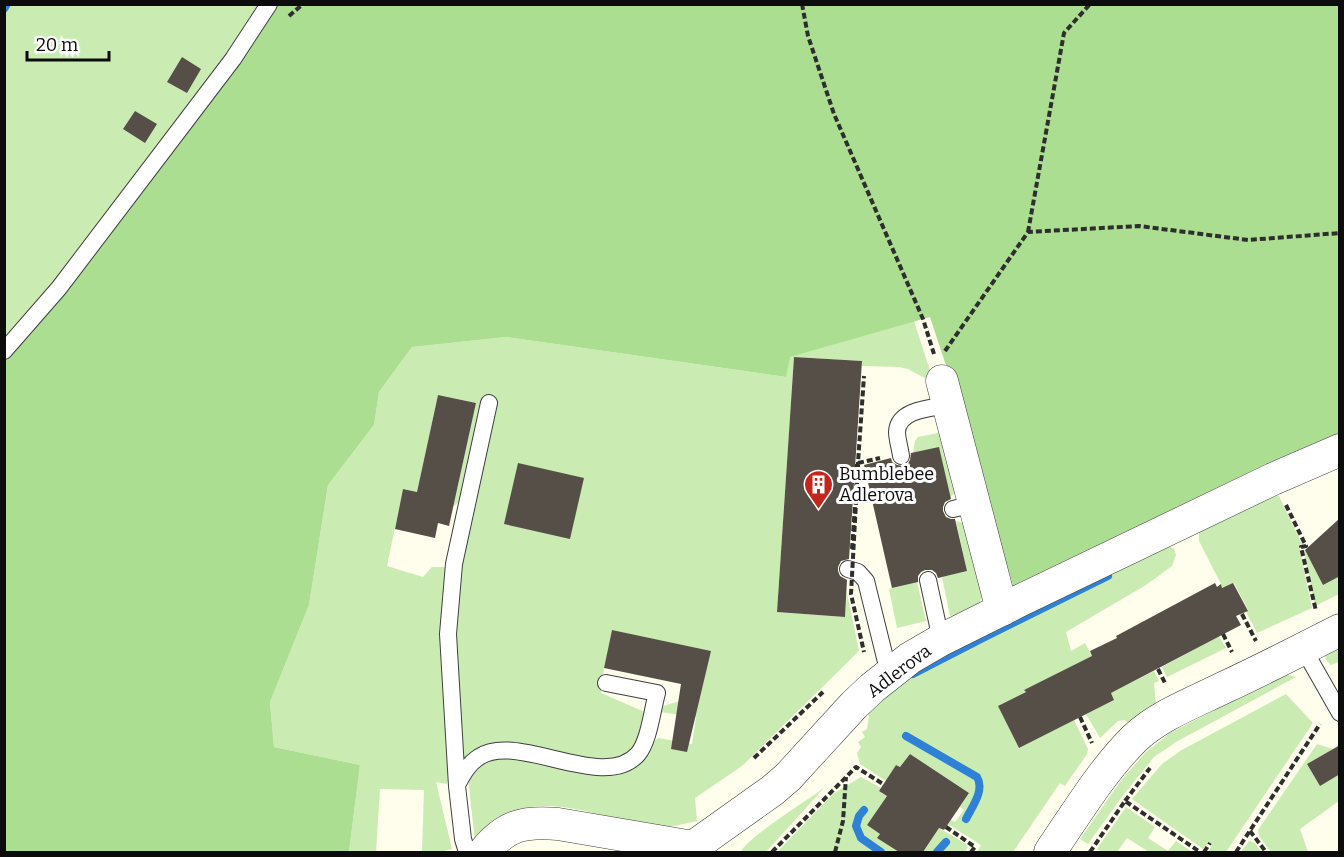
<svg xmlns="http://www.w3.org/2000/svg" width="1344" height="857" font-family="Bitter,serif">
  <style>
    .green { fill: #caecb3 }
    .forest { fill: #abde91 }
    .lines { fill: none; stroke-linecap: round; stroke-linejoin: round }
    .stream { stroke: #2f81d6; stroke-width: 8 }
    .building { fill: #564f48 }
    .lane-casing { stroke: #3f3f3f; stroke-width: 18 }
    .street-casing { stroke: #3f3f3f; stroke-width: 33 }
    .path { stroke: #2e2e2e; stroke-width: 4; stroke-dasharray: 6 3; stroke-linecap: butt }
    .lane { stroke: #fff; stroke-width: 16 }
    .street { stroke: #fff; stroke-width: 32 }
    .path-bridge { stroke: #2e2e2e; stroke-width: 4; stroke-dasharray: 6 3; stroke-linecap: butt }
    .labels { text-anchor: middle; stroke-width: 6; stroke-linejoin: round; paint-order: stroke }
    .poi-label { font-size: 18px; fill: #0c0c0c; stroke: #fff; text-anchor: start }
    .street-label { font-size: 18px; fill: #0c0c0c; stroke: #fff }
  </style>
  <rect width="100%" height="100%" fill="#fffdec"/>
  <path class="green" d="M5 5H272L5 356Z
    M914 321 934 383 908 369 899 367 862 366 861 361 794 357 777 612 845 617 847 593 859 651 742 766 695 798 697 821C684 824 670 828 656 827 603 821 540 785 491 824 485 828 480 835 475 841L468 778 479 761 496 757 629 770 641 763 647 748 658 738 692 744 696 717 660 712 663 706 697 696 710 651 612 630 604 668 601 693 647 713 636 747 629 752 617 757 599 759 523 747 463 761 458 696 455 609 483 398 461 500 453 507 476 403 438 395 417 492 403 489 387 566 423 577 432 567H446L451 768 447 784 436 782 452 849 444 851V852H422L424 790 380 789 376 852H349L360 765 274 747 270 702 309 605 328 485 374 425 379 392 412 347 506 337 786 377 789 357Z
    M938 433 946 436 961 488 950 497 913 453 915 441 918 437Z
    M1278 494 1302 544 1299 545 1312 608 1257 633 1246 612 1248 610 1234 583 1223 588 1199 541V531Z
    M956 521 968 524 984 592C978 612 968 611 950 616L942 577 967 571Z
    M1169 546 1174 549 1176 555 1172 566 1146 585 1066 632 1071 651 1085 643 1093 658 1024 690 1026 692 999 706 1019 748 1074 720 1088 749 1087 754 1065 786 1060 783 1013 852H977L981 845 948 824 951 820 955 822 964 810 960 807 969 793 910 754 900 767 896 765 886 781 860 764 857 753 861 747 858 742 865 737 862 732 867 729 869 716 866 713 914 672 1161 547Z
    M1305 550 1339 576V594L1315 606 1304 551Z
    M917 582 926 621 897 628 889 589Z
    M1219 636 1226 648 1167 677 1162 667Z
    M1339 648V662L1331 665 1326 660 1325 655Z
    M1154 671 1159 681 1154 683 1156 706 1129 725 1125 720 1118 721 1100 738 1086 714 1114 700 1111 693Z
    M1285 674 1296 677 1176 742 1154 757 1124 794 1088 844 1080 839 1122 779 1145 753 1170 733Z
    M1286 694 1313 723 1226 852H1208L1212 845 1208 842 1203 849 1132 799 1162 764 1180 751Z
    M1317 744 1333 749 1307 764 1340 774 1339 801 1300 829 1308 852H1271L1259 836 1258 830Z
    M861 777 881 788 879 791 887 796 867 825 880 834 878 838 899 852H777L833 794Z
    M824 788 766 852H741C744 840 809 799 824 788Z
    M1126 807 1155 827 1148 838 1168 851 1176 841 1192 852H1149L1127 838 1117 852H1102L1097 849Z
    M939 828 966 844 968 847 965 852H923Z
    M1249 841 1255 843 1261 852H1241Z"/>
  <path class="forest" d="M272 5H1339V436L1014 588 962 414 930 317 790 357 786 377 506 337 412 347 379 392 374 425 328 485 309 605 270 702 274 747 360 765 349 852H5L4 356Z"/>
  <g class="lines">
    <path class="stream" d="M4 9 7 4
      M913 674 983 638 1108 576
      M906 736 977 777C985 790 972 807 966 819
      M864 810 859 816 856 826 861 838 881 852
      M937 852 946 842"/>
  </g>
  <path class="building" d="M182 57 201 69 187 93 167 82Z
    M135 111 157 124 145 143 123 129Z
    M794 357 862 361 849 559 841 561 838 567V571L840 576 847 580 845 617 777 612Z
    M438 395 476 403 449 526 438 523 435 538 395 529 403 489 417 492Z
    M939 447 951 499 945 502 943 507V511L946 517 951 519H955L967 571 938 578 936 573 932 570H925L921 572 918 576V582L892 588 864 465 891 458 892 462 897 465 903 466 907 465 910 460 911 453Z
    M518 463 584 478 570 539 504 524Z
    M1340 518V576L1323 585 1305 550Z
    M1215 583 1217 587 1221 584 1222 588 1233 583 1248 611 1236 616 1241 625 1111 693 1114 700 1019 748 998 706 1026 692 1024 690 1092 656 1090 651 1117 638 1116 636Z
    M612 630 711 651 687 752 671 749 681 684 604 668Z
    M1340 745V774L1320 786 1307 764Z
    M910 754 969 793 944 830 939 828 923 852H899L877 838 880 834 867 825 887 796 879 791 896 765 900 767Z"/>
  <g class="lines">
    <defs>
      <path id="lane" d="M4 351 59 288 233 59 269 4
        M901 456C900 448 897 439 897 432 898 409 932 408 949 405
        M953 509 974 504
        M848 569 858 572 866 581 889 674
        M928 580 941 640
        M1303 648 1340 713
        M457 785C463 774 468 764 479 757 517 731 604 793 638 754 649 741 652 711 657 693L606 683
        M467 852 463 839 457 786 448 634 454 564 489 403"/>
      <path id="street" d="M942 381 1002 610
        M484 852C506 825 524 821 558 824L693 847 773 790 788 777 854 705 872 688 910 658 941 640 1019 601 1273 479 1340 450
        M1050 852C1076 814 1101 772 1134 739 1159 715 1195 702 1225 687 1264 669 1302 649 1340 630"/>
    </defs>
    <use href="#lane" class="lane-casing"/>
    <use href="#street" class="street-casing"/>
    <path class="path" d="M802 4 808 36 834 114 923 319 934 354
      M289 16 303 4
      M1028 232 1064 33 1090 4
      M945 351 1028 232 1139 226 1248 240 1340 233
      M858 463 880 458
      M1286 505 1306 546 1301 547 1316 611
      M852 549 864 376
      M1242 614 1256 641
      M1223 634 1232 652
      M1158 669 1166 685
      M1080 717 1092 743
      M754 758 823 692
      M1125 801 1150 768
      M946 827 975 847 971 852
      M1250 831 1266 852
      M772 852 856 767 883 784
      M835 852 843 821 846 777
      M1090 852 1125 801 1200 852
      M1204 852 1210 843
      M1236 852 1320 724"/>
    <use href="#lane" class="lane"/>
    <use href="#street" class="street"/>
    <path class="path-bridge" d="M855 466H858L851 594 864 652"/>
  </g>
  <defs>
    <symbol id="building-pin" viewBox="-11 -11 22 30"><path d="M0 17L-7.5 6A9.5 9.5 0 1 1 7.5 6Z" fill="#c5261c" stroke="#fff"/><path d="M-4-6H4V6H1V3H-1V6H-4ZM-2.5-4.3h1.7v1.8h-1.7ZM.8-4.3h1.7v1.8H.8ZM-2.5-1h1.7V.8h-1.7ZM.8-1h1.7V.8H.8Z" fill="#fff"/></symbol>
  </defs>
  <g fill-rule="evenodd">
    <use href="#building-pin" x="802" y="468" width="33" height="45"/>
  </g>
  <g class="labels">
    <g class="poi-label">
      <text x="839" y="480">Bumblebee<tspan x="839" dy="21">Adlerova</tspan></text>
    </g>
    <g class="street-label">
      <text transform="translate(899 671) rotate(-37)" y="6">Adlerova</text>
    </g>
  </g>
  <rect width="1344" height="857" fill="none" stroke="#0c0c0c" stroke-width="12"/>
  <path d="M27 51v9h82v-9" fill="none" stroke="#0c0c0c" stroke-width="3"/>
  <text x="36" y="51" font-size="18" fill="#0c0c0c" stroke="#ffffff" stroke-width="4.5" paint-order="stroke">20 m</text>
</svg>
